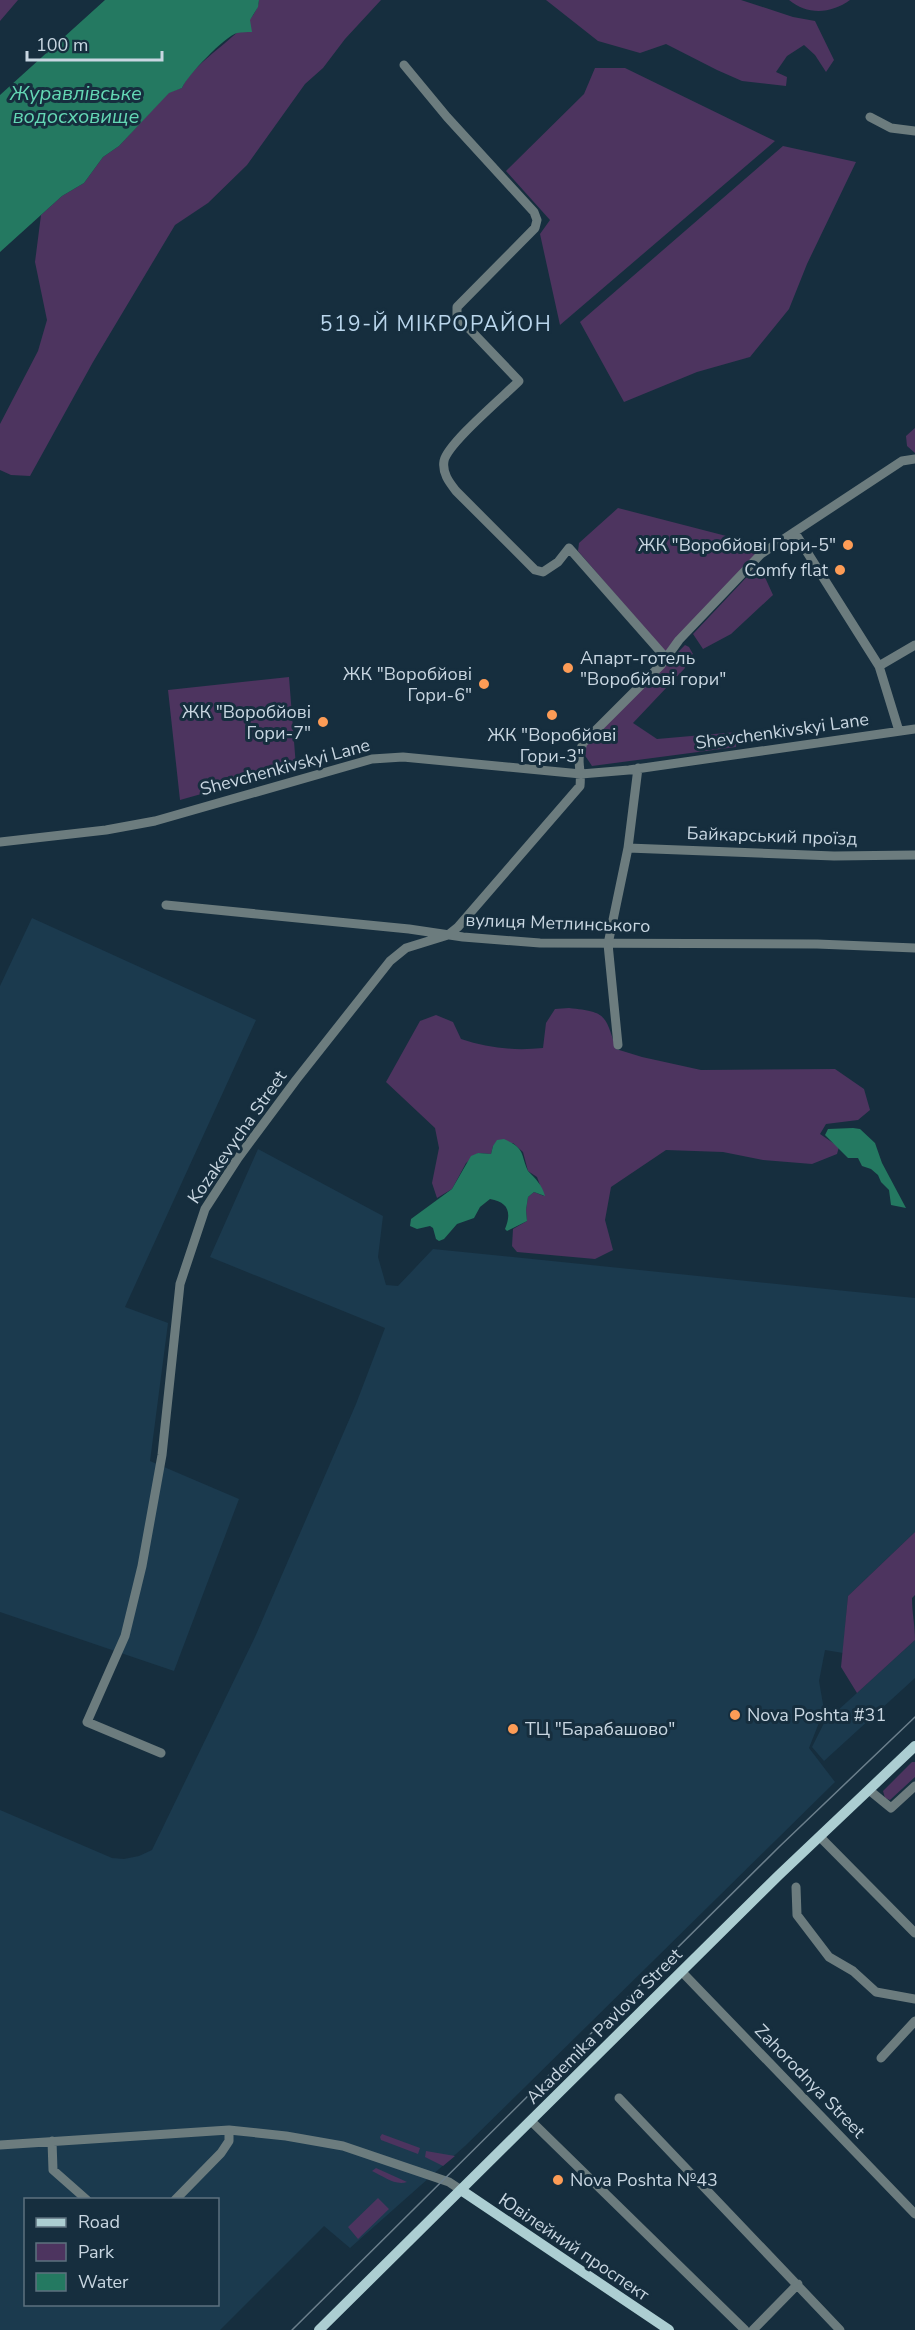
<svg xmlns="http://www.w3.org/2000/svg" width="915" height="2330" font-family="'Nunito Sans',sans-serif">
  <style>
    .built { fill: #1b3a4e; fill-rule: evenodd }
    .green { fill: #4d345f }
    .water { fill: #247961 }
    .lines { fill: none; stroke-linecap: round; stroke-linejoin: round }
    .minor { stroke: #6c7c7e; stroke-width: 9 }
    .major { stroke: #acced2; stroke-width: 10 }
    .tram { stroke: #6b7f8c; stroke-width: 1.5 }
    .poi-dot { fill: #fd9c56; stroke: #162e3e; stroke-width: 2 }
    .labels { text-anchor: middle; stroke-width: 6; stroke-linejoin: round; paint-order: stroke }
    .poi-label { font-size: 18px; fill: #c8d6e1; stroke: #162e3e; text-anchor: end }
    .street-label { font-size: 18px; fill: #c8d6e1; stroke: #162e3e }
    .water-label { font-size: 20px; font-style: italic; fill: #64d8b5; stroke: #162e3e }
    .quarter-label { font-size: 21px; letter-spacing: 1.5px; fill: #bad6ec; stroke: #162e3e }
  </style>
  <rect width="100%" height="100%" fill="#162e3e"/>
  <path class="built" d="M32 918 256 1020 125 1307 168 1323 150 1461 239 1499 174 1671 0 1612V986Z
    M258 1149 383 1216 378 1257 386 1285 398 1286 433 1249 915 1298V1532L848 1596 843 1653 825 1650 819 1681 824 1710 809 1748 835 1782 465 2146 350 2248 324 2226 220 2330H0V1810L112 1858 124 1859 139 1856 152 1850 255 1637 356 1404 385 1328 210 1257ZM26 2200H218V2304H26Z
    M915 1640V1678L824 1761 812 1747 824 1723Z"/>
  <path class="green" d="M0 0H18L0 21Z
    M259 0H381L345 39 323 68 305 84 247 165 208 203 175 225 93 362 30 476 11 475 0 470V424L38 351 47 320 35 262 41 215 62 196 84 183 103 157 119 146 169 92 182 88C195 57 257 29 259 0Z
    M546 0H741L793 17 815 21 834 60 826 72 815 55 804 45 787 56 776 72 787 77 786 86 742 81 717 70 666 44 640 53 598 41Z
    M789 0H850C831 14 807 15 789 0Z
    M595 68H625L775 141 560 325 540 234 550 220 506 171 584 94Z
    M783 146 856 162 807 264 789 309 750 357 697 372 624 402 580 322Z
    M915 428V453L907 446 906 436Z
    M618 508 769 547 666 653 578 551 579 543Z
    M759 564 773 595 731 634 703 649 693 634Z
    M685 645 689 647 693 654 682 660 685 668 633 723 657 739 737 732 736 747 592 766 584 754V748Z
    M289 677 296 767 180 800 168 690Z
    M569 1008C606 1012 605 1014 616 1049L642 1057 701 1070 835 1069 864 1089 870 1110 858 1120 826 1124 820 1134 839 1147 837 1154 812 1164 763 1160 723 1152 666 1150 611 1187 605 1220 613 1250 595 1259 517 1252 512 1246 513 1229 527 1221 526 1210 528 1197 534 1192 544 1196 537 1177 528 1171 523 1152 513 1143 493 1146 491 1154 478 1153 466 1163 452 1189 437 1198 432 1183 439 1148 435 1128 386 1082 420 1021 436 1015 453 1022 461 1039C488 1048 514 1051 543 1048L546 1023 555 1009Z
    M915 1532V1595L912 1598C912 1613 915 1625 915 1640L857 1693 841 1667 848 1596Z
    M912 1762H915V1777L890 1800 885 1798 883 1791Z
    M382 2134 420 2148 418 2154 381 2140 380 2137Z
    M426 2151 455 2156 443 2166 425 2157Z
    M376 2168 407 2182C395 2186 383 2176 372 2171Z
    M378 2198 389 2209 358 2239 348 2227Z"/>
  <path class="water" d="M105 0H259L258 7 250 20 252 32C248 32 242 32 237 33 225 36 187 76 182 88L169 93 119 146 103 157 84 183 62 196 0 252V95Z
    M853 1128 860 1129 875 1143 882 1163 906 1208 891 1205 889 1190 881 1182 878 1175 871 1169 862 1166 858 1158H848L825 1135 828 1129Z
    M504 1139C526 1149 520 1153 528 1171 536 1179 542 1185 545 1196L534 1192 528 1197 526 1210 527 1221 507 1231 505 1229C512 1212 508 1202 490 1199L480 1207 474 1218 457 1224 444 1239 439 1241 436 1239 433 1228 430 1226 417 1229 410 1226 411 1219 452 1189 471 1156 478 1153 491 1154 493 1146 497 1140Z"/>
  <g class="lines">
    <path class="minor" d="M404 65 447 117 534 212 537 220 535 228 457 307V316L519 381C504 396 447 444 444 461 442 473 449 482 456 491L535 570 543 572 558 562 569 548 666 658
      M870 117 891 128 915 131
      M795 533 879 666 899 731
      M879 666 915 645
      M0 842 106 830 155 821 372 759 403 757 581 774 629 770 915 729
      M628 848 834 856 915 855
      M166 905 409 929 463 937 540 943 817 944 915 948
      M618 1045 608 944 628 848 638 768
      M161 1753 87 1722 125 1636 142 1566 162 1455 180 1284 205 1209 238 1158 296 1080 390 961 406 948 448 935 458 927 580 786C582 767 575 762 583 743L661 665 679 640 761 554 902 461 915 459
      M869 1790 891 1808 915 1786
      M820 1837 915 1933
      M796 1887 797 1915 829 1957 853 1971 876 1992 915 1999
      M682 1972 915 2214
      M881 2058 915 2021
      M619 2098 840 2330
      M531 2121 745 2330
      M52 2141 53 2170 87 2200
      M0 2145 229 2130 286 2136 343 2146 449 2182 461 2190
      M175 2200 221 2153 229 2141V2130
      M753 2330 798 2284"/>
    <path class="major" d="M461 2190 669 2330
      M319 2330 779 1875 915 1746"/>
    <path class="tram" d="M292 2330 779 1847 915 1717"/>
  </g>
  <g class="poi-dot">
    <circle cx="848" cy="545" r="6"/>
    <circle cx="840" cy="570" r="6"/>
    <circle cx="568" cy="668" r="6"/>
    <circle cx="484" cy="684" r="6"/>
    <circle cx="552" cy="715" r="6"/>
    <circle cx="323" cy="722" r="6"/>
    <circle cx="735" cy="1715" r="6"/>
    <circle cx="513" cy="1729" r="6"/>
    <circle cx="558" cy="2180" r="6"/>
  </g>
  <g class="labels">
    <g class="poi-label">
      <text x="836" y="551">ЖК "Воробйові Гори-5"</text>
      <text x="828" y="576">Comfy flat</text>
      <text x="580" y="664" text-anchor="start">Апарт-готель<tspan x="580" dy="21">"Воробйові гори"</tspan></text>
      <text x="472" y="680">ЖК "Воробйові<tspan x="472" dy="21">Гори-6"</tspan></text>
      <text x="311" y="718">ЖК "Воробйові<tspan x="311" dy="21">Гори-7"</tspan></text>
      <text x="552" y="741" text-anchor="middle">ЖК "Воробйові<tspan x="552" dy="21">Гори-3"</tspan></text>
      <text x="747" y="1721" text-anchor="start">Nova Poshta #31</text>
      <text x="525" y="1735" text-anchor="start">ТЦ "Барабашово"</text>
      <text x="570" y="2186" text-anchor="start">Nova Poshta №43</text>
    </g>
    <g class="street-label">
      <text transform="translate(782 731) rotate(-8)" y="6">Shevchenkivskyi Lane</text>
      <text transform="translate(285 767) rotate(-15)" y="6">Shevchenkivskyi Lane</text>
      <text transform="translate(772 836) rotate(2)" y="6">Байкарський проїзд</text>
      <text transform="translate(558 923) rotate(2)" y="6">вулиця Метлинського</text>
      <text transform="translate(237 1137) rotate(-55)" y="6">Kozakevycha Street</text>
      <text transform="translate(604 2026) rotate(-45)" y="6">Akademika Pavlova Street</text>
      <text transform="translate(810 2081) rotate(46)" y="6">Zahorodnya Street</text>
      <text transform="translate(574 2247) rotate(34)" y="6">Ювілейний проспект</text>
    </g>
    <g class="water-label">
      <text x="76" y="100">Журавлівське<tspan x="76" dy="23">водосховище</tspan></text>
    </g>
    <g class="quarter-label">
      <text x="436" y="331">519-Й МІКРОРАЙОН</text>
    </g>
  </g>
  <rect x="24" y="2198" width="195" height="108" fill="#162e3e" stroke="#5d717f" stroke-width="1.5"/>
  <rect x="36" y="2218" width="30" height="9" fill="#acced2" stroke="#5d717f" stroke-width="1.5"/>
  <text x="78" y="2228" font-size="18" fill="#c8d6e1">Road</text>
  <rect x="36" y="2243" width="30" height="18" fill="#4d345f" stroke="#5d717f" stroke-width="1.5"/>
  <text x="78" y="2258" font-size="18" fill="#c8d6e1">Park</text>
  <rect x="36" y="2273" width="30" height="18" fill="#247961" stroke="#5d717f" stroke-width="1.5"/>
  <text x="78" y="2288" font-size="18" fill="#c8d6e1">Water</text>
  <path d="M27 51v9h135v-9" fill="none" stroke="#c8d6e1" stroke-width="3"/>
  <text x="36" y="51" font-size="18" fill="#c8d6e1" stroke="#162e3e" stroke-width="4.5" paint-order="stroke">100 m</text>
</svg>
